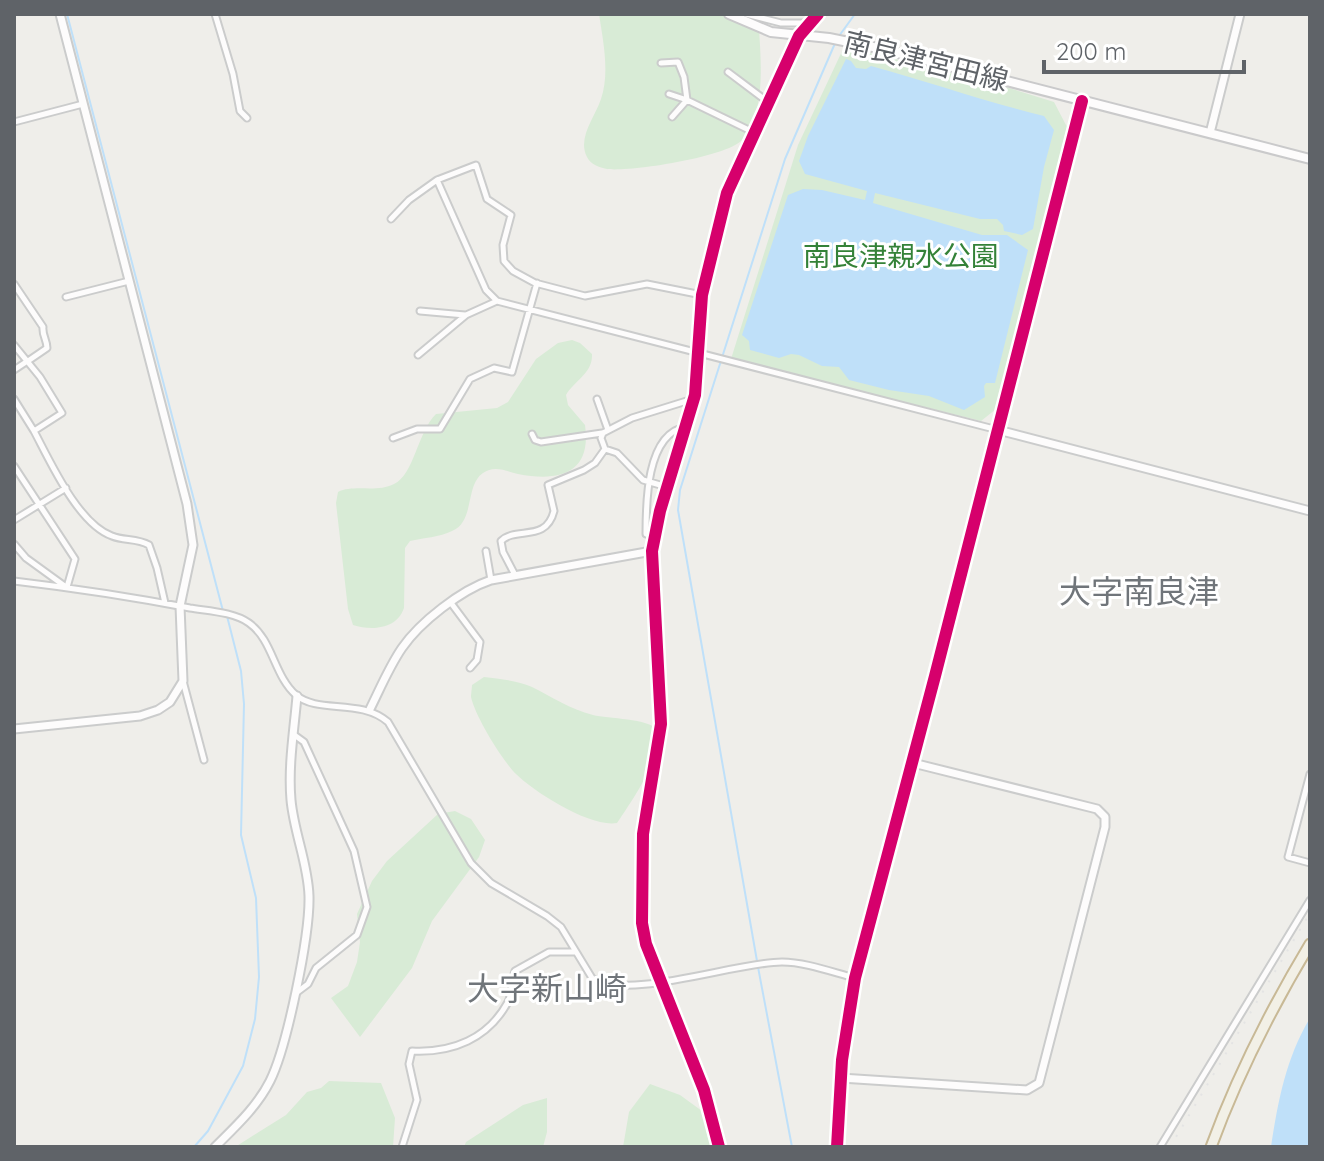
<svg xmlns="http://www.w3.org/2000/svg" width="1324" height="1161" font-family="Quicksand,'Noto Sans JP',sans-serif">
  <style>
    .green { fill: #d8ebd6 }
    .water { fill: #bfe0f9 }
    .lines { fill: none; stroke-linecap: round; stroke-linejoin: round }
    .stream { stroke: #bfe0f9; stroke-width: 2 }
    .minor-casing { stroke: #cbcccc; stroke-width: 9 }
    .tertiary-casing { stroke: #cbcccc; stroke-width: 11 }
    .secondary-casing { stroke: #cacacb; stroke-width: 12 }
    .trunk-casing { stroke: #c8b996; stroke-width: 13 }
    .minor { stroke: #fdfcfc; stroke-width: 5 }
    .tertiary { stroke: #fdfcfc; stroke-width: 7 }
    .secondary { stroke: #fdfcfc; stroke-width: 8 }
    .trunk { stroke: #f2f0e6; stroke-width: 9 }
    .rail { stroke: #e4e4e4; stroke-width: 2; stroke-dasharray: 2 10; stroke-linecap: butt }
    .cycleway-casing { stroke: #fff; stroke-width: 17 }
    .cycleway { stroke: #d6006c; stroke-width: 12 }
    .labels { text-anchor: middle; stroke-width: 6; stroke-linejoin: round; paint-order: stroke }
    .street-label { font-size: 28px; fill: #5f6368; stroke: #fff }
    .park-label { font-size: 28px; fill: #348238; stroke: #fff }
    .quarter-label { font-size: 32px; fill: #70757a; stroke: #fff }
  </style>
  <rect width="100%" height="100%" fill="#efeeea"/>
  <path class="green" d="M599 14H758C760 51 768 109 743 139 729 157 630 172 607 169 599 167 591 165 587 157 577 138 595 117 601 99 610 72 603 41 599 14Z
    M844 47 983 80 1054 102 1067 127 996 409 981 421 731 359 798 145Z
    M572 340 580 343 592 354C593 373 575 380 566 395L568 405 585 425C592 474 559 482 518 474 506 471 494 465 483 473 465 485 475 522 452 531 440 537 423 538 410 541L405 548 404 608C397 629 372 631 353 625L348 609 336 503 338 492C354 484 377 493 394 484 414 475 418 431 436 414L497 408 508 402 536 359 558 343Z
    M484 677C499 679 517 680 532 687 552 697 570 709 593 715 608 719 649 718 657 730 668 749 628 807 617 823 591 828 534 792 516 774 502 760 475 716 471 697 471 695 472 687 472 685Z
    M455 811 471 819 485 840 479 857 432 921 412 968 360 1037 331 998 348 986 357 962 360 942 357 914 372 881 387 861 438 814Z
    M329 1081 381 1083 395 1118 393 1147H235L286 1115 307 1092 321 1088Z
    M650 1084 680 1095 702 1111 711 1147H623L629 1112Z
    M547 1098V1132L543 1147H464L466 1142 523 1105Z"/>
  <path class="water" d="M846 59 851 61 856 68 866 69 871 66C930 82 986 102 1044 116L1054 130 1044 167 1033 229 1022 235 1004 231 1003 225 997 219H980L875 193 873 203 982 235H1007L1028 250 995 383H986L984 386 985 397 964 410 929 396 889 390 849 380 839 367 822 366 799 355 791 354 779 358 750 350 749 341 742 335 788 195 803 189 822 190 865 200 867 191 805 174 799 161 808 136Z
    M1310 1018V1147H1271C1278 1101 1286 1058 1310 1018Z"/>
  <g class="lines">
    <path class="stream" d="M67 14 223 611
      M839 36 855 14
      M757 961 678 510 680 490 785 159 836 41
      M758 967 792 1147
      M194 1147 208 1131 243 1066 255 1019 259 977 256 898 241 835 244 704 241 671 227 616"/>
    <defs>
      <path id="minor" d="M215 14 233 74 240 111 247 118
        M746 14 781 23H809
        M661 63 678 62 684 77 687 100 755 133
        M728 72 768 102
        M669 94 687 100 672 117
        M14 122 83 104
        M437 180 476 165 487 199 511 215 503 245 504 261 513 271 535 283 585 296 647 284 702 295
        M391 219 409 200 437 180 486 290 497 301 998 430
        M14 284 43 327C42 335 47 340 47 348L28 361
        M66 297 129 281
        M420 311 465 315
        M14 345 40 377 62 413 34 431C50 461 78 524 112 536 124 541 137 538 149 545L157 568 165 603
        M418 355 466 315 497 301
        M14 370 26 362
        M14 399 34 431
        M597 399 608 430
        M532 434 535 440 541 442 602 433
        M393 438 417 429H440L470 379 494 368 512 372 537 283
        M605 449 617 453 643 480 667 487
        M14 466 75 559 67 587
        M14 520 66 488
        M655 536 646 534C646 504 646 433 686 427
        M14 544 26 558 66 587
        M486 551 491 580
        M652 551 661 724 643 834 642 923 646 944 704 1090 719 1147
        M515 575 503 552 501 541C516 526 546 543 554 511L548 485 584 470 595 463 605 449 601 438 603 433 632 418 693 399
        M14 581C73 588 132 597 190 608 208 611 234 612 249 623 273 640 274 676 296 695 318 714 360 698 388 722L471 863 491 883 547 916 561 927 592 978C628 1001 736 962 782 962 805 962 832 972 855 978
        M451 603 480 642 477 660 470 668
        M183 681 204 760
        M293 734 304 742 354 851 367 907 357 935 316 968 308 984 296 993
        M1310 774 1288 857 1310 863
        M402 1147 417 1100 409 1064 412 1051C452 1053 488 1039 508 1002 513 991 511 981 515 971L549 952H576
        M1160 1147 1310 900"/>
      <path id="tertiary" d="M1210 133 1240 14
        M998 430 1310 511
        M370 709C380 689 389 667 402 648 420 622 461 590 491 580L652 551 660 511 695 395 702 295 727 193 799 36 818 14
        M14 729 140 716 158 710 170 702 183 681 180 606 193 545 187 504 60 14
        M841 1078 1027 1090 1039 1083 1105 827V817L1097 809 913 763
        M215 1147C235 1127 257 1107 270 1081 287 1047 310 935 309 896 308 863 294 833 291 800 288 766 294 731 297 696
        M837 1147 842 1060 855 978 935 676 1082 101"/>
      <path id="secondary" d="M729 14 771 32 829 38 878 48 1310 159"/>
      <path id="trunk" d="M1211 1147C1237 1076 1271 1009 1310 944"/>
    </defs>
    <use href="#minor" class="minor-casing"/>
    <use href="#tertiary" class="tertiary-casing"/>
    <use href="#secondary" class="secondary-casing"/>
    <use href="#trunk" class="trunk-casing"/>
    <use href="#minor" class="minor"/>
    <use href="#tertiary" class="tertiary"/>
    <use href="#secondary" class="secondary"/>
    <use href="#trunk" class="trunk"/>
    <path class="rail" d="M1170 1147 1310 913"/>
    <defs>
      <path id="cycleway" d="M719 1147 704 1090 646 944 642 923 643 834 661 724 652 551 660 511 695 395 702 295 727 193 799 36 818 14
        M837 1147 842 1060 855 978 935 676 1082 101"/>
    </defs>
    <use href="#cycleway" class="cycleway-casing"/>
    <use href="#cycleway" class="cycleway"/>
  </g>
  <g class="labels">
    <g class="street-label">
      <text transform="translate(926 61) rotate(14)" y="10">南良津宮田線</text>
    </g>
    <g class="park-label">
      <text x="901" y="266">南良津親水公園</text>
    </g>
    <g class="quarter-label">
      <text x="1139" y="603">大字南良津</text>
      <text x="547" y="1000">大字新山崎</text>
    </g>
  </g>
  <rect width="1324" height="1161" fill="none" stroke="#5f6368" stroke-width="32"/>
  <path d="M1044 60v12h200v-12" fill="none" stroke="#5f6368" stroke-width="4"/>
  <text x="1056" y="60" font-size="24" fill="#5f6368" stroke="#ffffff" stroke-width="6" paint-order="stroke">200 m</text>
</svg>
